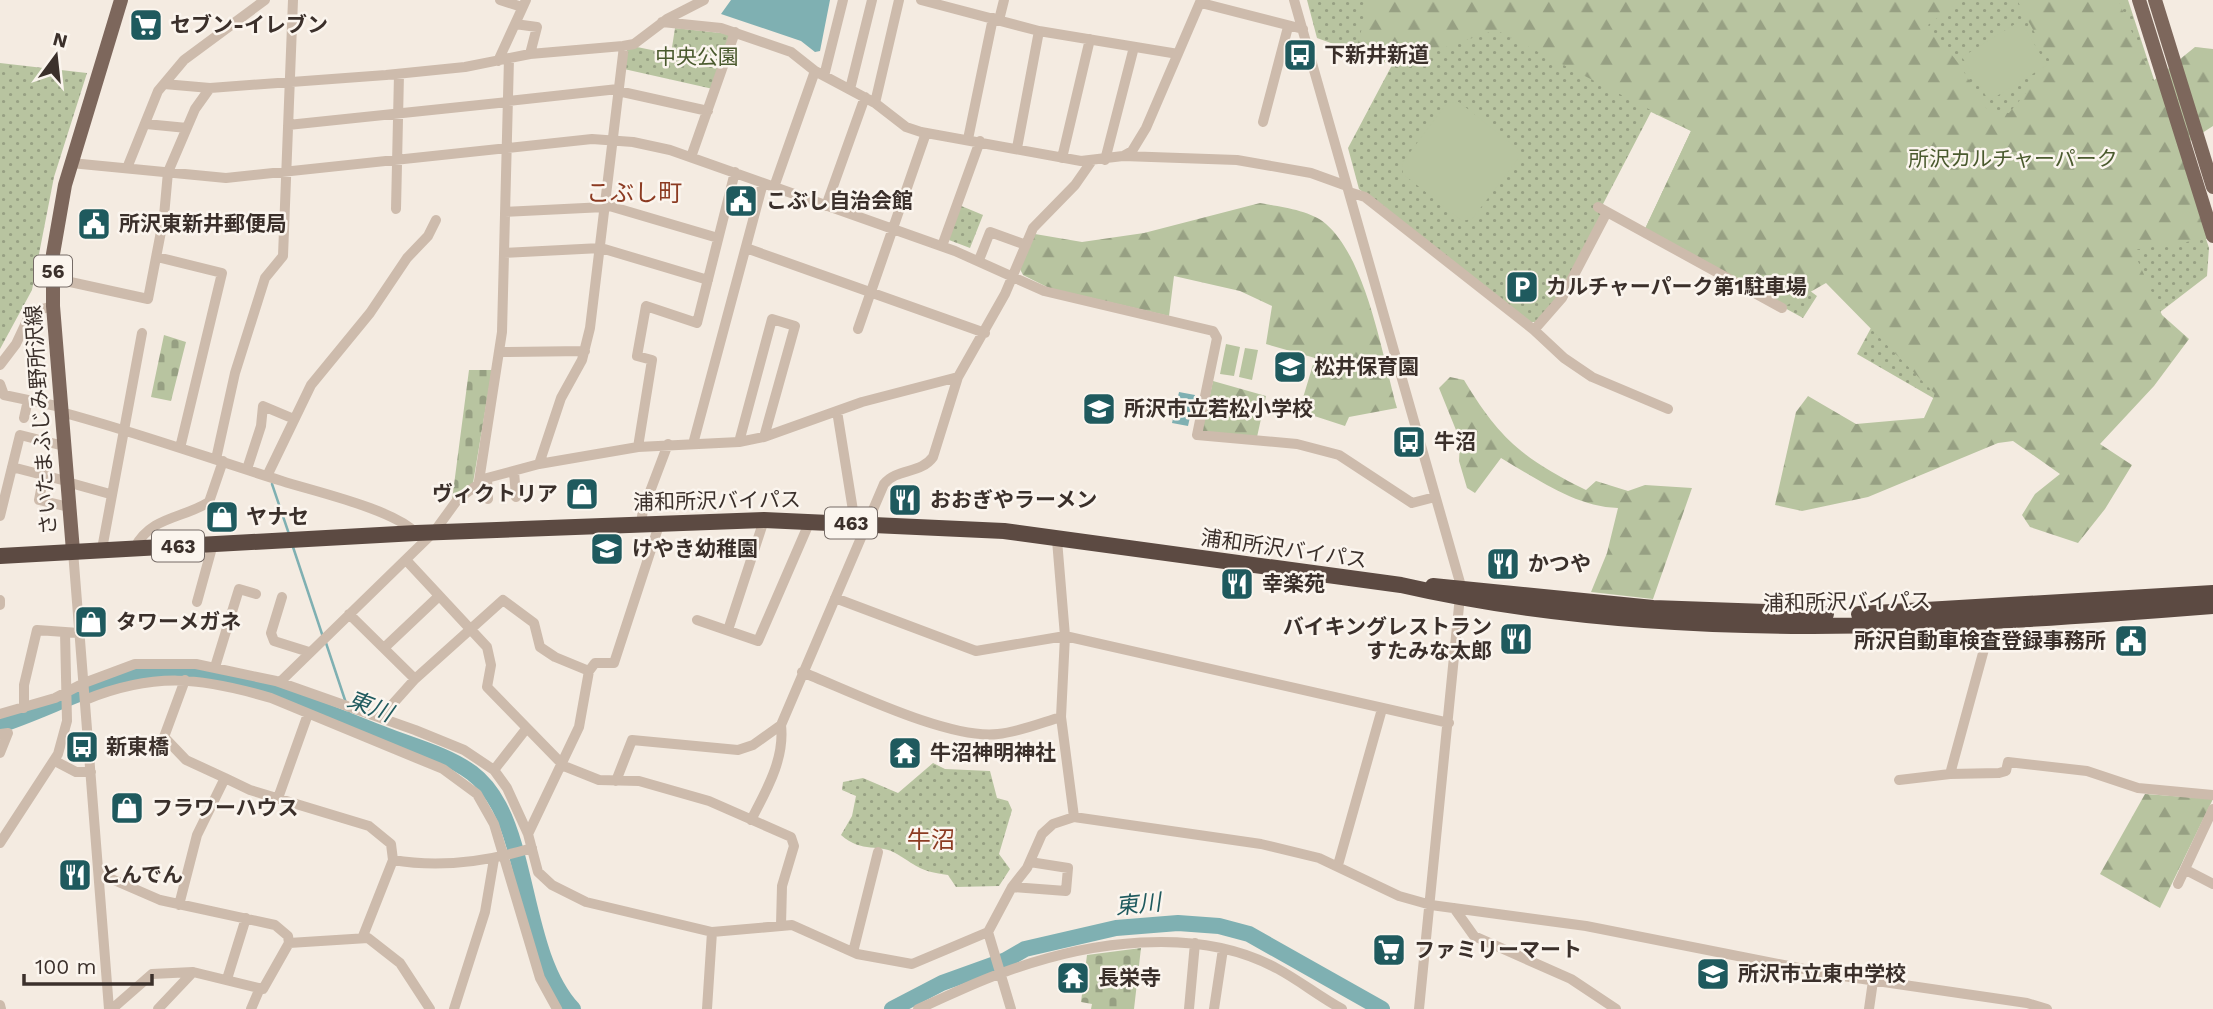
<svg xmlns="http://www.w3.org/2000/svg" width="2213" height="1009" font-family="'Work Sans','Noto Sans JP',sans-serif">
  <style>
    .grass { fill: url(#grass-dots) }
    .forest { fill: url(#forest-firs) }
    .cemetery { fill: url(#cemetery-stones) }
    .pitch { fill: #b8c4a0 }
    .water { fill: #7fb0b2 }
    .lines { fill: none; stroke-linecap: round; stroke-linejoin: round }
    .stream { stroke: #7fb0b2; stroke-width: 2.5 }
    .river { stroke: #7fb0b2; stroke-width: 16 }
    .minor { stroke: #cdbbac; stroke-width: 10 }
    .major { stroke: #7d675c; stroke-width: 14 }
    .highway { stroke: #5c4a42; stroke-width: 16 }
    .labels { text-anchor: middle; stroke-width: 5; stroke-linejoin: round; paint-order: stroke }
    .shield { fill: #fbf5ee; stroke: #756b66; stroke-width: 2 }
    .shield-label { font-size: 19px; font-weight: bold; fill: #3b302b }
    .poi-label { font-size: 21px; font-weight: bold; fill: #3b302b; stroke: #fbf5ee; text-anchor: start }
    .park-label { font-size: 21px; fill: #4a5a2e; stroke: #fbf5ee }
    .street-label { font-size: 21px; fill: #3b302b; stroke: #fbf5ee }
    .water-label { font-size: 23px; font-style: italic; fill: #1f5a5e; stroke: #fbf5ee }
    .quarter-label { font-size: 24px; fill: #8c3b22; stroke: #fbf5ee }
  </style>
  <defs>
    <pattern id="grass-dots" width="8" height="8" patternUnits="userSpaceOnUse" patternTransform="scale(1.75)"><rect width="8" height="8" fill="#b8c4a0"/><path d="M2 2h.1M6 6h.1" fill="none" stroke="#97a083" stroke-width="1.8" stroke-linecap="round"/></pattern>
    <pattern id="forest-firs" width="22" height="20" patternUnits="userSpaceOnUse" patternTransform="scale(1.75)"><rect width="22" height="20" fill="#b8c4a0"/><path d="M5 1l3.5 6h-7zM16 11l3.5 6h-7z" fill="#97a083"/></pattern>
    <pattern id="cemetery-stones" width="16" height="16" patternUnits="userSpaceOnUse" patternTransform="scale(1.75)"><rect width="16" height="16" fill="#b8c4a0"/><path d="M2 7V4a2 2 0 0 1 4 0v3zM10 15v-3a2 2 0 0 1 4 0v3z" fill="#97a083"/></pattern>
  </defs>
  <rect width="100%" height="100%" fill="#f4ebe1"/>
  <path class="grass" d="M1307 0H2128L2209 248 2207 276 1999 436 1857 354 1871 328 1899 332 1832 227 1798 282 1817 296 1803 318 1644 231 1691 131 1651 112 1603 204 1604 214 1558 298 1535 322H1530L1359 189 1348 148 1392 65 1317 38Z
    M675 28 730 34 713 89 624 69 627 49 637 47 671 54Z
    M0 63 87 73 54 177 32 290 0 349Z
    M959 205 983 215 970 248 949 240Z
    M933 763 945 769 990 771 997 798 1008 801 1012 810 999 854 1010 869 999 886 956 887 948 875C920 871 920 868 897 854 880 843 862 854 841 835L852 816 856 796 842 790 843 782 863 778 898 793Z"/>
  <path class="forest" d="M1369 0H1961L1928 25 1959 64 1988 111 2009 113 2051 63 2017 0H2118L2153 81 2195 47 2213 49V126L2185 144 2213 238 2133 250 2162 315 2189 339 2154 386 2100 444 2132 465 2105 509 2078 543 2030 527 2022 515 2035 494 2060 474 2013 441 1998 443 1868 497 1802 511 1775 505 1796 412 1808 396 1856 424 1924 418 1935 394 1826 283 1782 308 1644 231 1691 131 1496 30 1393 65 1356 51Z
    M1260 203C1280 207 1310 210 1326 224 1367 260 1382 355 1397 408L1349 417 1345 426 1299 411 1315 358 1266 344 1272 306 1240 291 1174 276 1169 316 1049 288 1023 275 1020 269 1035 234 1082 242 1144 233Z
    M1450 377 1464 380C1500 440 1524 459 1586 490L1596 481 1628 491 1645 485 1692 488 1653 599 1591 592 1607 553 1618 508C1576 507 1537 479 1501 458L1475 493 1467 488 1459 461 1460 440 1439 388Z
    M1213 381 1266 396 1257 437 1206 434 1202 430Z
    M2145 794 2213 799 2160 908 2100 874Z"/>
  <path class="cemetery" d="M164 335 186 342 171 401 151 397Z
    M469 370H492L473 483 452 500Z
    M1141 948 1134 1009H1091L1092 1004 1081 1002 1087 955Z"/>
  <path class="pitch" d="M2020 21 2047 65 1989 101 1962 57Z
    M1459 102 1518 149V159L1472 219 1462 221 1403 174 1402 163 1447 103Z
    M1226 344 1240 347 1234 376 1220 374Z
    M1245 348 1258 350 1252 380 1239 377Z"/>
  <path class="water" d="M731 0H830L820 51 815 52 801 41 721 14Z
    M1179 392 1195 395 1188 426 1172 423Z"/>
  <g class="lines">
    <path class="stream" d="M272 484 289 534
      M293 547 323 637
      M326 643 346 703
      M348 709 352 723"/>
    <path class="river" d="M0 725C53 708 105 676 161 673 239 670 313 708 385 735 413 746 448 755 472 773 484 782 492 793 499 806 529 863 528 961 573 1009
      M892 1009 942 983 1006 960 1025 949 1116 928 1178 923 1219 926 1249 934 1382 1009"/>
    <path class="minor" d="M500 0 522 7
      M921 0 1039 31 1178 54
      M1294 0 1461 586 1419 1009
      M1201 3 1303 29
      M999 20 1004 0
      M662 22 721 28 791 52 815 71 875 103 906 127 921 132 1081 161 1123 156 1237 160 1311 173 1347 186
      M515 24 537 27 530 54
      M498 61 526 0
      M824 76 843 0
      M164 84 210 88 386 75 465 67 530 54 623 46 634 44 667 19 704 0
      M850 89 872 0
      M618 91 708 111
      M508 101 618 89
      M875 103 899 0
      M1263 122 1288 27
      M146 124 187 128
      M288 125 508 102
      M968 139 993 18
      M1017 148 1039 31
      M1123 156 1132 151 1146 128 1201 0
      M691 157 735 32
      M1062 158 1090 39
      M1105 160 1134 47
      M71 163 226 178 592 139 633 142 670 150 955 251 1044 291 1213 331 1217 338 1197 435 1297 444 1339 455 1412 503 1435 497
      M127 168 158 91 184 60 265 0
      M774 187 815 71
      M1349 192 1365 197 1534 330 1564 358 1592 377 1668 409
      M606 205 718 238
      M826 206 865 97
      M1598 207 1782 308
      M396 209 399 74
      M505 212 605 207
      M942 246 980 141
      M746 248 985 333
      M504 253 601 248 708 280
      M157 257 222 273 180 448
      M979 260 990 232 1026 245
      M52 278 148 299 164 216 168 172 195 109 210 88
      M858 329 926 133
      M1534 330 1562 298 1607 212
      M500 352 585 351
      M0 365 16 344 31 312 53 306
      M0 384 4 395 61 407
      M837 411 855 523
      M61 412C136 432 208 458 282 481 316 492 393 509 416 533
      M24 418 28 400
      M739 442 772 319 795 326 764 437
      M693 444 763 183
      M638 447 652 360 637 356 646 306 697 323 735 172
      M216 459 235 373 265 278 283 256 293 0
      M539 464 561 398 582 360 590 328 624 46
      M12 467 66 481
      M247 469 261 426 263 406 294 419
      M514 471 516 497
      M44 475 39 500 69 507
      M267 476 311 385 370 313 407 258 428 236 436 220
      M487 478 488 499
      M479 481 502 332 509 58
      M67 482 110 494
      M0 516 20 435 64 446
      M641 523 643 510 668 444
      M1057 540 1065 636 1061 717 1074 817
      M135 547C152 516 182 519 209 502L223 461
      M102 549 142 333
      M73 551 109 1009
      M406 560 487 647 491 665 487 687 564 766 599 780 639 781 709 801 791 837 794 846 782 886 781 925
      M282 597 271 633 274 641 309 652
      M835 598 976 651 1065 636 1449 723
      M0 600V605
      M197 602 213 544
      M349 614 415 679
      M697 620 758 641 810 521
      M728 630 764 520
      M384 648 439 596
      M215 667 239 589 256 594
      M802 672C850 691 949 740 998 734 1019 732 1041 723 1061 717
      M185 680 164 737 186 760 225 778
      M280 682 434 532 458 499 487 478 539 464 638 447 739 442 764 437 862 402 958 377
      M85 700C154 672 200 677 271 698L443 769 477 794 494 824 540 978 557 1009
      M24 708V685L37 630 65 632
      M0 714 55 698 84 683 135 664H196L276 681 415 730 464 750 494 770 507 788 528 834 538 872 552 885 586 902 712 932 792 925 857 954 912 964 988 932 1012 887 1027 868 1042 834 1053 824 1074 817 1261 844 1319 858 1399 896 1431 905 1586 926 1829 974 2027 1003 2047 1009
      M381 717 415 679 503 600 534 623 540 647 555 657 589 671
      M0 734 8 733 0 753
      M55 761 76 772H91
      M494 770 526 729
      M1950 774 1999 773 2006 771 2008 762 2087 771 2138 788 2213 795
      M1899 780 1950 774 1992 620
      M616 781 632 740 738 750 753 745 781 725
      M278 798 308 714
      M751 820C766 791 785 759 781 725L884 484C897 468 921 474 933 457L958 377 1005 294 1033 228 1075 185 1091 162
      M528 834 579 727 589 671 595 663H614L660 522
      M0 843 58 754 67 721 65 632 79 633
      M393 860C440 868 486 862 532 848
      M1338 865 1382 709
      M2186 870 2213 884
      M100 874 160 900 275 925 288 936 289 943 263 989 193 972 158 1009
      M2178 884 2213 809
      M1012 887 1066 891 1068 868 1030 862
      M179 905 197 835 225 778 250 790 369 826 391 844 393 860 363 936
      M1454 908 1474 936 1571 979 1616 1009
      M988 932 1011 1009
      M289 943 368 938 400 963 430 1009
      M853 952 878 852
      M227 979 246 918
      M0 1005 1 1009
      M112 1009 152 974 193 972
      M251 1009 260 988
      M454 1009 485 912 494 859
      M707 1009 712 932
      M918 1009C946 997 973 983 1002 973 1085 942 1197 924 1278 969 1300 981 1320 997 1342 1009
      M1189 1009 1195 943
      M1214 1009 1223 949
      M1869 1009 1873 981"/>
    <path class="major" d="M2139 0 2213 236
      M2155 0 2213 187
      M73 551 53 306V254L65 185 121 0"/>
    <path class="highway" d="M0 556 416 533 764 520 1004 531 1401 585C1663 645 1947 627 2213 606
      M1433 586 1653 608 1826 614
      M1859 614 2213 593"/>
  </g>
  <defs>
    <symbol id="supermarket-square" viewBox="-11 -11 22 22"><rect x="-9" y="-9" width="18" height="18" rx="4" fill="#1f5a5e" stroke="#fbf5ee"/><path d="M-6-5.5h2.5l.6 2H6L4.5 2H-2.5L-4.4-4H-6ZM-1.5 3.2a1.3 1.3 0 1 0 .1 0ZM3 3.2a1.3 1.3 0 1 0 .1 0Z" fill="#fff"/></symbol>
    <symbol id="bus-square" viewBox="-11 -11 22 22"><rect x="-9" y="-9" width="18" height="18" rx="4" fill="#1f5a5e" stroke="#fbf5ee"/><path d="M-5-6H5V4H4V6H2V4H-2V6H-4V4H-5ZM-3.5-4V0h7V-4ZM-3.5 1.2v1.5H-2V1.2ZM2 1.2v1.5H3.5V1.2Z" fill="#fff"/></symbol>
    <symbol id="civic-square" viewBox="-11 -11 22 22"><rect x="-9" y="-9" width="18" height="18" rx="4" fill="#1f5a5e" stroke="#fbf5ee"/><path d="M-.6-6.5H3V-4.5H.6V-3L4-1V1h2V6H-6V1h2V-1L-.6-3ZM-1.2 2.5V6h2.4V2.5Z" fill="#fff"/></symbol>
    <symbol id="parking-square" viewBox="-11 -11 22 22"><rect x="-9" y="-9" width="18" height="18" rx="4" fill="#1f5a5e" stroke="#fbf5ee"/><path d="M-3.5-5.5H1a3.5 3.5 0 0 1 0 7H-1V5.5H-3.5ZM-1-3.4V-.6H.8a1.4 1.4 0 0 0 0-2.8Z" fill="#fff"/></symbol>
    <symbol id="school-square" viewBox="-11 -11 22 22"><rect x="-9" y="-9" width="18" height="18" rx="4" fill="#1f5a5e" stroke="#fbf5ee"/><path d="M0-5L7-2L0 1L-7-2ZM-4 1L0 2.5L4 1V4Q0 6-4 4Z" fill="#fff"/></symbol>
    <symbol id="shop-square" viewBox="-11 -11 22 22"><rect x="-9" y="-9" width="18" height="18" rx="4" fill="#1f5a5e" stroke="#fbf5ee"/><path d="M-5-2.5h2.3a2.7 3.5 0 0 1 5.4 0H5L5.5 6h-11ZM-1.5-2.5h3a1.5 2.3 0 0 0-3 0Z" fill="#fff"/></symbol>
    <symbol id="restaurant-square" viewBox="-11 -11 22 22"><rect x="-9" y="-9" width="18" height="18" rx="4" fill="#1f5a5e" stroke="#fbf5ee"/><path d="M-5-6h1v4h1v-4h1v4h1v-4h1v5L-1.5 .5V6h-2V.5L-5-1ZM5-6V6H3V1.5H1.5Q1.5-4 5-6Z" fill="#fff"/></symbol>
    <symbol id="temple-square" viewBox="-11 -11 22 22"><rect x="-9" y="-9" width="18" height="18" rx="4" fill="#1f5a5e" stroke="#fbf5ee"/><path d="M0-6L5-2H3V0L6.5 2.5H4V6H1.5V3h-3V6H-4V2.5H-6.5L-3 0V-2H-5Z" fill="#fff"/></symbol>
  </defs>
  <g fill-rule="evenodd">
    <use href="#supermarket-square" x="127" y="6" width="38" height="38"/>
    <use href="#bus-square" x="1281" y="36" width="38" height="38"/>
    <use href="#civic-square" x="722" y="182" width="38" height="38"/>
    <use href="#civic-square" x="75" y="205" width="38" height="38"/>
    <use href="#parking-square" x="1503" y="268" width="38" height="38"/>
    <use href="#school-square" x="1271" y="348" width="38" height="38"/>
    <use href="#school-square" x="1080" y="390" width="38" height="38"/>
    <use href="#bus-square" x="1390" y="423" width="38" height="38"/>
    <use href="#shop-square" x="563" y="475" width="38" height="38"/>
    <use href="#restaurant-square" x="886" y="481" width="38" height="38"/>
    <use href="#shop-square" x="203" y="498" width="38" height="38"/>
    <use href="#school-square" x="588" y="530" width="38" height="38"/>
    <use href="#restaurant-square" x="1484" y="545" width="38" height="38"/>
    <use href="#restaurant-square" x="1218" y="565" width="38" height="38"/>
    <use href="#shop-square" x="72" y="603" width="38" height="38"/>
    <use href="#restaurant-square" x="1497" y="620" width="38" height="38"/>
    <use href="#civic-square" x="2112" y="622" width="38" height="38"/>
    <use href="#bus-square" x="63" y="728" width="38" height="38"/>
    <use href="#temple-square" x="886" y="734" width="38" height="38"/>
    <use href="#shop-square" x="108" y="789" width="38" height="38"/>
    <use href="#restaurant-square" x="56" y="856" width="38" height="38"/>
    <use href="#supermarket-square" x="1370" y="931" width="38" height="38"/>
    <use href="#school-square" x="1694" y="955" width="38" height="38"/>
    <use href="#temple-square" x="1054" y="959" width="38" height="38"/>
  </g>
  <g class="labels">
    <g class="shield">
      <rect x="34" y="255.5" width="38" height="31" rx="5"/>
      <rect x="825" y="507.5" width="52" height="31" rx="5"/>
      <rect x="152" y="530.5" width="52" height="31" rx="5"/>
    </g>
    <g class="shield-label">
      <text x="53" y="278">56</text>
      <text x="851" y="530">463</text>
      <text x="178" y="553">463</text>
    </g>
    <g class="poi-label">
      <text x="170" y="32">セブン-イレブン</text>
      <text x="1324" y="62">下新井新道</text>
      <text x="766" y="208">こぶし自治会館</text>
      <text x="119" y="231">所沢東新井郵便局</text>
      <text x="1546" y="294">カルチャーパーク第1駐車場</text>
      <text x="1314" y="374">松井保育園</text>
      <text x="1124" y="416">所沢市立若松小学校</text>
      <text x="1434" y="449">牛沼</text>
      <text x="558" y="501" text-anchor="end">ヴィクトリア</text>
      <text x="930" y="507">おおぎやラーメン</text>
      <text x="246" y="524">ヤナセ</text>
      <text x="632" y="556">けやき幼稚園</text>
      <text x="1528" y="571">かつや</text>
      <text x="1262" y="591">幸楽苑</text>
      <text x="116" y="629">タワーメガネ</text>
      <text x="1492" y="634" text-anchor="end">バイキングレストラン<tspan x="1492" dy="24">すたみな太郎</tspan></text>
      <text x="2106" y="648" text-anchor="end">所沢自動車検査登録事務所</text>
      <text x="106" y="754">新東橋</text>
      <text x="930" y="760">牛沼神明神社</text>
      <text x="152" y="815">フラワーハウス</text>
      <text x="100" y="882">とんでん</text>
      <text x="1414" y="957">ファミリーマート</text>
      <text x="1738" y="981">所沢市立東中学校</text>
      <text x="1098" y="985">長栄寺</text>
    </g>
    <g class="park-label">
      <text x="697" y="64">中央公園</text>
      <text x="2013" y="166">所沢カルチャーパーク</text>
    </g>
    <g class="street-label">
      <text transform="translate(41 420) rotate(-94)" y="7">さいたまふじみ野所沢線</text>
      <text transform="translate(717 501) rotate(-1)" y="7">浦和所沢バイパス</text>
      <text transform="translate(1284 549) rotate(8)" y="7">浦和所沢バイパス</text>
      <text transform="translate(1847 602) rotate(-1)" y="7">浦和所沢バイパス</text>
    </g>
    <g class="water-label">
      <text transform="translate(370 706) rotate(21)" y="8">東川</text>
      <text transform="translate(1138 904) rotate(-6)" y="8">東川</text>
    </g>
    <g class="quarter-label">
      <text x="634" y="201">こぶし町</text>
      <text x="931" y="848">牛沼</text>
    </g>
  </g>
  <g transform="translate(56 56) rotate(15)" stroke="#fbf5ee" stroke-width="5" paint-order="stroke">
  <path d="M0-5L12 26L0 18L-12 26Z" fill="#3b302b"/>
  <text y="-10" font-size="19" font-weight="bold" text-anchor="middle" fill="#3b302b">N</text>
  </g>
  <path d="M24 974v10h128v-10" fill="none" stroke="#3b302b" stroke-width="3.5"/>
  <text x="35" y="974" font-size="21" fill="#3b302b" stroke="#fbf5ee" stroke-width="5" paint-order="stroke">100 m</text>
</svg>
